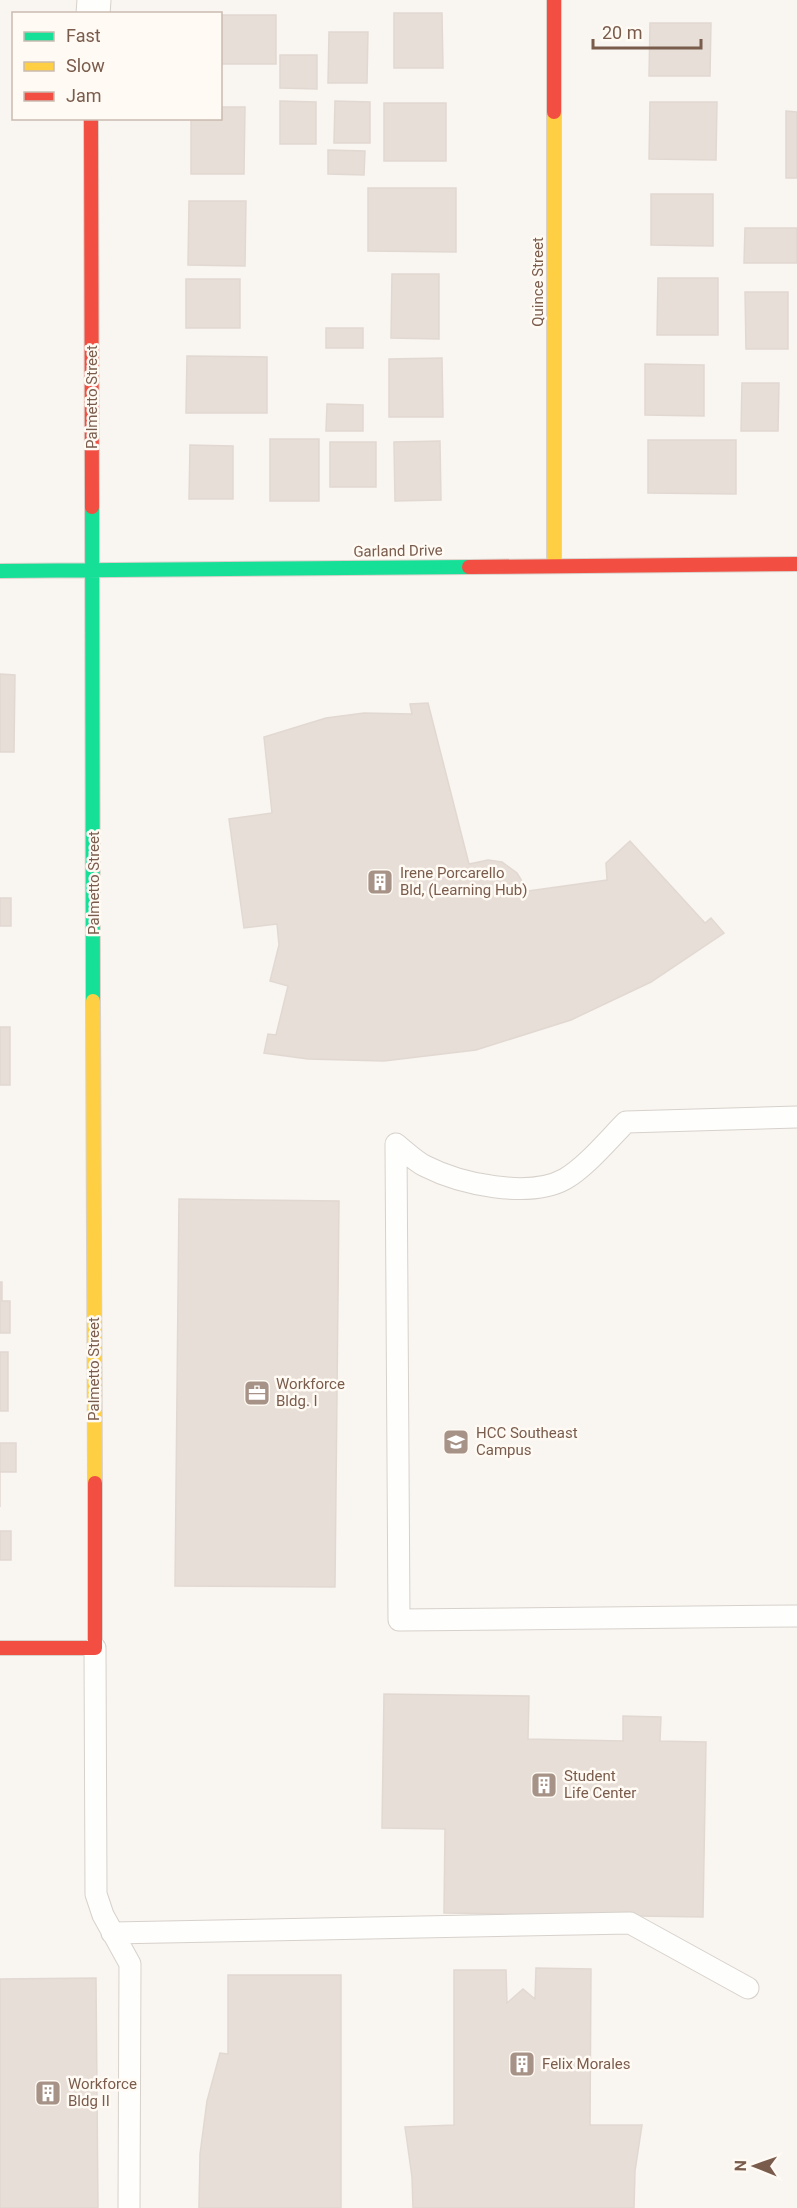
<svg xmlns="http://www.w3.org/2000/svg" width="797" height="2208" font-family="Roboto,sans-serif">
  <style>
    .building { fill: #e6ded7; stroke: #e2d8d2; stroke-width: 1.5 }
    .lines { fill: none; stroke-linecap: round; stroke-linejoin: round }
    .lane-casing { stroke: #d7d1cb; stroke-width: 23 }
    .street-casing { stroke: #d7d1cb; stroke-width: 35 }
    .fast-casing { stroke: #d9d2cb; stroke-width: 16 }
    .slow-casing { stroke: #d9d2cb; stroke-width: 16 }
    .jam-casing { stroke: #d9d2cb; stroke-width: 16 }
    .lane { stroke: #fefefd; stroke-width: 21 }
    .street { stroke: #fefefd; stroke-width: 33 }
    .fast { stroke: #16e098; stroke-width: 14 }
    .slow { stroke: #ffcf43; stroke-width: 14 }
    .jam { stroke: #f24e42; stroke-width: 14 }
    .labels { text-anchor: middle; stroke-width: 5; stroke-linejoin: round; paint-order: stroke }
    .street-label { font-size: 15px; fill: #7a5c4d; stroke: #fffaf3 }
    .poi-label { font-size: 15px; fill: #7a5c4d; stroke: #fffaf3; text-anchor: start }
  </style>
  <rect width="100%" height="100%" fill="#f9f5f0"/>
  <path class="building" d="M394 13H442L443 68H394Z
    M220 15H276V64H220Z
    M650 23H711L710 76H649Z
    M329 32H368L367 83H328Z
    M280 55H317V89L280 88Z
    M280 101 316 102V144H280Z
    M335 101 370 102V143H334Z
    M650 102H717L716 160 649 159Z
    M384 103H446V161H384Z
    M220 107H245L244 174H191V118H220Z
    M786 111 797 112V178H786Z
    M328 150 365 151 364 175 328 174Z
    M368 188H456V252L368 251Z
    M651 194H713V246L651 245Z
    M189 201H246L245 266 188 265Z
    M745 228H797V263H744Z
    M392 274H439V339L391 338Z
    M658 278H718V335H657Z
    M186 279H240V328H186Z
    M745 292H788V349H746Z
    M326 328H363V348H326Z
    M187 356 267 357V413H186Z
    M442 358 443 417H389V359Z
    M645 364 704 365V416L645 415Z
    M742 383H779L778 431H741Z
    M327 404 363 405V431H326Z
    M270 439H319V501H270Z
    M648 440H736V494L648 493Z
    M440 441 441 500 395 501 394 442Z
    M330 442H376V487H330Z
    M190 445 233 446V499H189Z
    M0 674 15 675 14 752H0Z
    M428 703 469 864 488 860 502 862 517 873 528 891 607 880 606 863 630 841 705 923 711 918 724 933 651 982 571 1020 476 1050 384 1061 308 1059 264 1053 268 1034 276 1035 288 986 270 981 279 945 277 924 244 928 229 819 272 813 264 737 326 718 364 713 412 714 410 704Z
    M0 898H11V926H0Z
    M0 1027H10V1085H0Z
    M179 1199 339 1201 335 1587 175 1586Z
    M0 1282H2V1301H10V1333H0Z
    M0 1352H8V1411H0Z
    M0 1443H16V1472H0V1507Z
    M0 1531H11V1560H0Z
    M384 1694 529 1696 528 1739 623 1741V1716L661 1717 660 1741 706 1742 703 1917 444 1913 445 1829 382 1828Z
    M536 1968 591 1969 590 2125H642L635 2171 634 2208H413L412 2177 405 2127 454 2125V1970H506L507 2003 523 1989 535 1999Z
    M228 1975H341V2208H199L200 2154 207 2101 220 2053 228 2054Z
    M96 1978 98 2208H0V1979Z"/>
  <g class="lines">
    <defs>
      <path id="lane" d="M797 1117 626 1122C609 1139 586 1167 565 1179 529 1199 460 1184 425 1166 415 1161 405 1151 396 1144L399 1620 797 1616
        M95 1648 96 1894 103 1915 130 1964 129 2208
        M112 1933 630 1923 748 1988"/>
      <path id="street" d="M93 14 94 0"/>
      <path id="fast" d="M92 507 93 1001
        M0 571 469 567"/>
      <path id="slow" d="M554 112V565
        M93 1001 95 1483"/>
      <path id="jam" d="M554 0V112
        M91 118 92 507
        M469 567 797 564
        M0 1648H95V1483"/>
    </defs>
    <use href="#lane" class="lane-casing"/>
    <use href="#street" class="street-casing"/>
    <use href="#fast" class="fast-casing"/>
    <use href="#slow" class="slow-casing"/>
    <use href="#jam" class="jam-casing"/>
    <use href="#lane" class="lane"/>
    <use href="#street" class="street"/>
    <use href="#fast" class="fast"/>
    <use href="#slow" class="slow"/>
    <use href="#jam" class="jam"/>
  </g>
  <defs>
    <symbol id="building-square" viewBox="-11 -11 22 22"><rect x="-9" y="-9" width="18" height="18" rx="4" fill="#a69286" stroke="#fffaf3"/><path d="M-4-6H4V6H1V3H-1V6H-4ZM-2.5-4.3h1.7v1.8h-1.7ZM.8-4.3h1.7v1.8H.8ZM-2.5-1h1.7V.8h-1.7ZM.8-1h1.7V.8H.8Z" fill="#fff"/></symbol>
    <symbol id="office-square" viewBox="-11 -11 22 22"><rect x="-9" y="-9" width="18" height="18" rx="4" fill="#a69286" stroke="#fffaf3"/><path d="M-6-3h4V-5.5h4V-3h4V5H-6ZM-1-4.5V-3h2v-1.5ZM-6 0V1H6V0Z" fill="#fff"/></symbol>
    <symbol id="university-square" viewBox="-11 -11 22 22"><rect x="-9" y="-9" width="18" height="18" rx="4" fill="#a69286" stroke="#fffaf3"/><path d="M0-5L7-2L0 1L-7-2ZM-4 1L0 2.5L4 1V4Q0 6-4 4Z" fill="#fff"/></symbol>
  </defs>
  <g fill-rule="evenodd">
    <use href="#building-square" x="365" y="867" width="30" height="30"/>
    <use href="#office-square" x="242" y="1378" width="30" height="30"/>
    <use href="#university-square" x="441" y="1427" width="30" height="30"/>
    <use href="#building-square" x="529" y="1770" width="30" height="30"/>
    <use href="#building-square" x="507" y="2049" width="30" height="30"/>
    <use href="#building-square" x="33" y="2078" width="30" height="30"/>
  </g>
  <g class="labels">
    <g class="street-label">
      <text transform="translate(538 282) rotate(-90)" y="5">Quince Street</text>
      <text transform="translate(92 397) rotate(-90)" y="5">Palmetto Street</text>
      <text transform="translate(398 551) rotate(-1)" y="5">Garland Drive</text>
      <text transform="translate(94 883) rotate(-90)" y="5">Palmetto Street</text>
      <text transform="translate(94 1369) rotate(-90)" y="5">Palmetto Street</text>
    </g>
    <g class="poi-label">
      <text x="400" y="878">Irene Porcarello<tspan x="400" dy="17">Bld, (Learning Hub)</tspan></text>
      <text x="276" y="1389">Workforce<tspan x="276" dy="17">Bldg. I</tspan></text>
      <text x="476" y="1438">HCC Southeast<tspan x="476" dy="17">Campus</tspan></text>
      <text x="564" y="1781">Student<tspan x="564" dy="17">Life Center</tspan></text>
      <text x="542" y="2069">Felix Morales</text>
      <text x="68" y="2089">Workforce<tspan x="68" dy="17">Bldg II</tspan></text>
    </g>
  </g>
  <rect x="12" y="12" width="210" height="108" fill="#fffaf3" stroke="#cabbb1" stroke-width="1.5"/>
  <rect x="24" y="32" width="30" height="9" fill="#16e098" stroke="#cabbb1" stroke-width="1.5"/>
  <text x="66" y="42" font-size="18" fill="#7a5c4d">Fast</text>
  <rect x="24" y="62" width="30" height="9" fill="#ffcf43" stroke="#cabbb1" stroke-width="1.5"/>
  <text x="66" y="72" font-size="18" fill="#7a5c4d">Slow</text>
  <rect x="24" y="92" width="30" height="9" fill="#f24e42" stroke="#cabbb1" stroke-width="1.5"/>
  <text x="66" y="102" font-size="18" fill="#7a5c4d">Jam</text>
  <g transform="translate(755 2166) rotate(271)" stroke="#fffaf3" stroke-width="4.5" paint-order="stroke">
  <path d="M0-4.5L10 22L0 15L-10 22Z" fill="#7a5c4d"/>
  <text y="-9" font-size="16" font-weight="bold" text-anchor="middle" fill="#7a5c4d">N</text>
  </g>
  <path d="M593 39v9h108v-9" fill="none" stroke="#7a5c4d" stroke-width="3"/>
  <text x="602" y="39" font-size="18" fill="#7a5c4d" stroke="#fffaf3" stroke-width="4.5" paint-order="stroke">20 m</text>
</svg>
